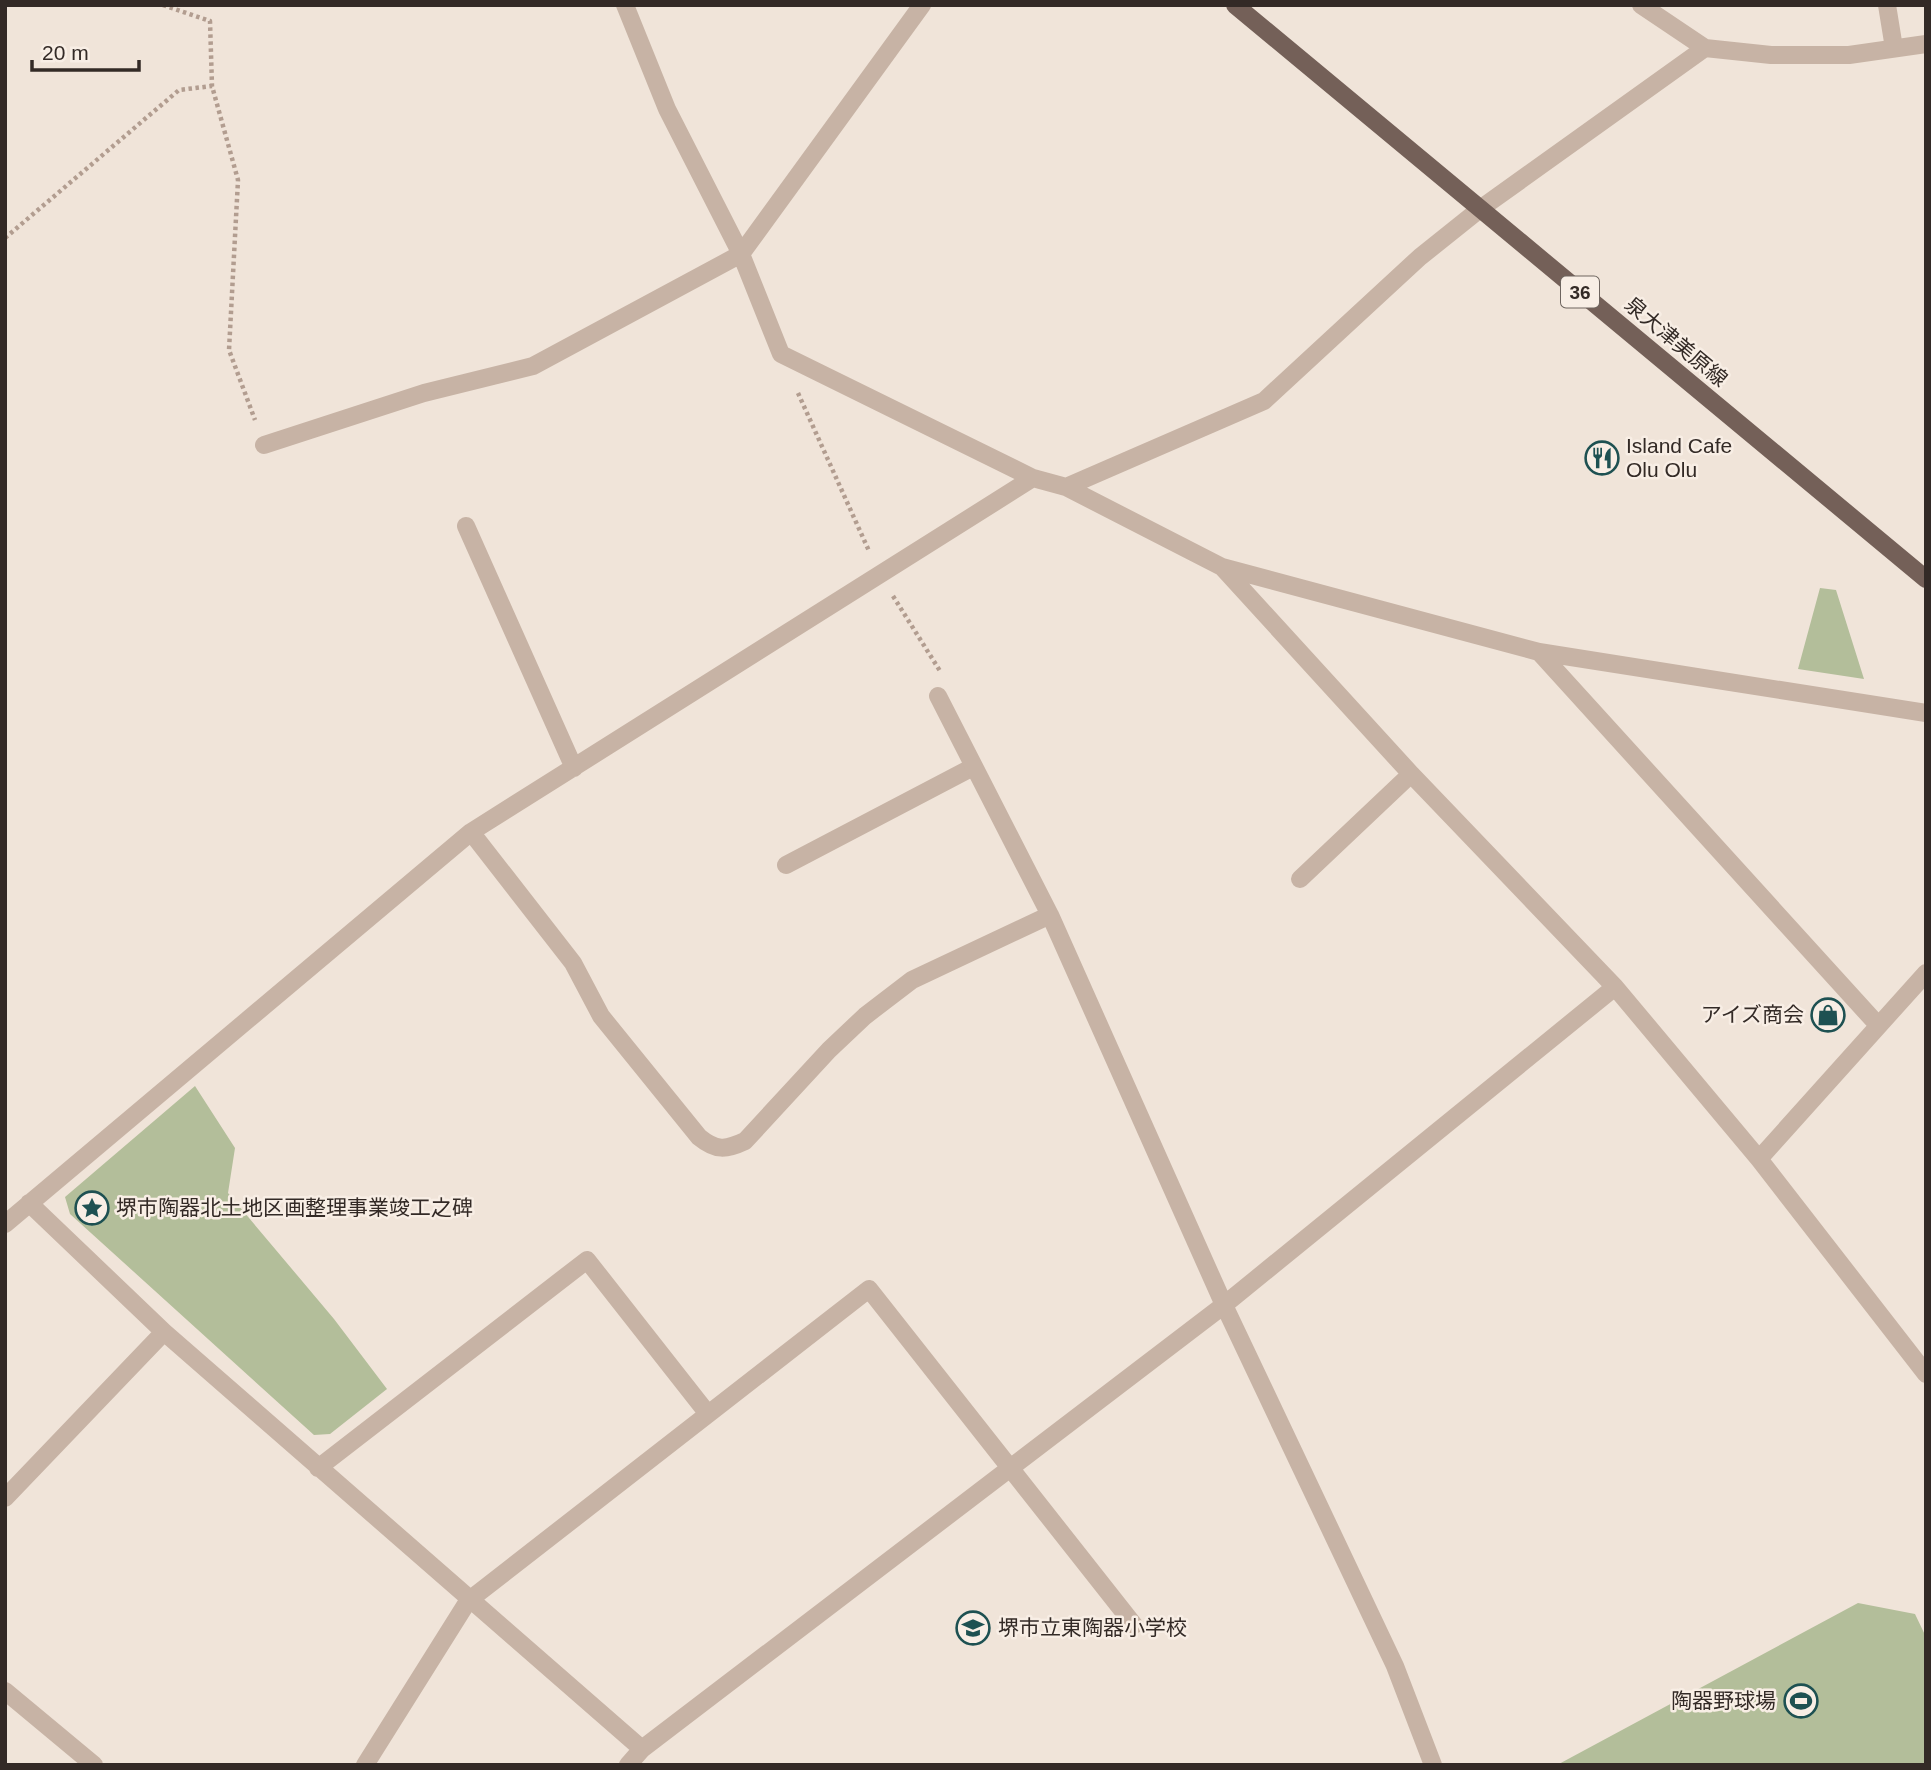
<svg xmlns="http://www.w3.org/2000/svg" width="1931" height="1770" font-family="Arial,'Noto Sans JP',sans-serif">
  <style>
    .green { fill: #b3be9a }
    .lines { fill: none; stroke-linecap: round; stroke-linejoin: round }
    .path { stroke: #b29d90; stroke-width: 4.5; stroke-dasharray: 3.5 3.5; stroke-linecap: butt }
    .lane { stroke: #c7b3a5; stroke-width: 18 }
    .street { stroke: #c7b3a5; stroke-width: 18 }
    .primary { stroke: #746058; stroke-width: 18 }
    .labels { text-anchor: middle; stroke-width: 5; stroke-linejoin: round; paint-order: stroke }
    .shield { fill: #f8eee5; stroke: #6e655f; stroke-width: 2 }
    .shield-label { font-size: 19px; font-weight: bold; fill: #332a26 }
    .street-label { font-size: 21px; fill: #332a26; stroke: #f8eee5 }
    .poi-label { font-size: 21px; fill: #332a26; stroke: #f8eee5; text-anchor: start }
  </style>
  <rect width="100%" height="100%" fill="#f0e4d9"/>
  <path class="green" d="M1820 588 1836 590 1864 679 1798 669Z
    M195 1086 235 1148 228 1193 334 1319 387 1389 330 1434 314 1435 70 1214 65 1197Z
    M1858 1603 1915 1614 1926 1637V1765H1557Z"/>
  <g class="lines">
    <path class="path" d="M163 5 210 21 212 86
      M5 238 179 90 212 86 238 180 229 350 255 420
      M798 393 869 551
      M893 596 940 671"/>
    <path class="lane" d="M1887 5 1894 48
      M786 865 973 767"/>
    <path class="street" d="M625 5 667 109 741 254 781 354 1033 478 1066 487 1222 567 1539 652 1926 713
      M1641 5 1705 48 1771 55H1849L1926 44
      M264 445 424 393 533 366 741 254 922 5
      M1066 487 1264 401 1420 257 1480 209 1705 48
      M466 526 574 768
      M1222 567 1411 774 1615 987 1759 1159 1926 1374
      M1539 652 1877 1024
      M938 696 1050 915 1224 1305 1395 1666 1433 1765
      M471 832 573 963 601 1016 699 1137C716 1151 726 1150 745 1141L829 1050 865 1016 912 980 1050 915
      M1300 879 1411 774
      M1759 1159 1926 973
      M29 1203 164 1332 642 1749 1224 1305 1615 987
      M5 1224 471 832 1033 478
      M318 1468 587 1260 708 1414
      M5 1498 164 1332
      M5 1691 94 1765
      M365 1765 468 1601 869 1289 1134 1625
      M628 1765 642 1749"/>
    <path class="primary" d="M1235 5 1926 579"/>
  </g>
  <defs>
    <symbol id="restaurant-ring" viewBox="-11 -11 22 22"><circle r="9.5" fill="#f8eee5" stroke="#1e5152" stroke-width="1.5"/><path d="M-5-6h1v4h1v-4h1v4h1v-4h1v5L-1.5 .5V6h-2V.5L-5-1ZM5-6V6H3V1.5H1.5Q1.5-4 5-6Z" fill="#1e5152"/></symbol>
    <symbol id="shop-ring" viewBox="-11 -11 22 22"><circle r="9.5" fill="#f8eee5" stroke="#1e5152" stroke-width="1.5"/><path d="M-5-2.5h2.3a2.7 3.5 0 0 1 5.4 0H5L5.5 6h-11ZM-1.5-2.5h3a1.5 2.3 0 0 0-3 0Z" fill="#1e5152"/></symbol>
    <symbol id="sight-ring" viewBox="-11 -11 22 22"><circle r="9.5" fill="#f8eee5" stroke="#1e5152" stroke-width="1.5"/><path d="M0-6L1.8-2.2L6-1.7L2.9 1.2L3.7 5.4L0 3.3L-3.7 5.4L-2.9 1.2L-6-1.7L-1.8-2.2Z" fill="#1e5152"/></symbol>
    <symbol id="school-ring" viewBox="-11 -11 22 22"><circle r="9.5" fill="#f8eee5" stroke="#1e5152" stroke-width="1.5"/><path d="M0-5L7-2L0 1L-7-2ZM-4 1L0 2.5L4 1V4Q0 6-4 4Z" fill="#1e5152"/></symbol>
    <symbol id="stadium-ring" viewBox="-11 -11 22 22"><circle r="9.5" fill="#f8eee5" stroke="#1e5152" stroke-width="1.5"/><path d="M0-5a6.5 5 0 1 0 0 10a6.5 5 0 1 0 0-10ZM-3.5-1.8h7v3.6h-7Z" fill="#1e5152"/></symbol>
  </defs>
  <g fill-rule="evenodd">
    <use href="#restaurant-ring" x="1583" y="439" width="38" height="38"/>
    <use href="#shop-ring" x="1809" y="996" width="38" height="38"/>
    <use href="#sight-ring" x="73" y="1189" width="38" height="38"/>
    <use href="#school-ring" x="954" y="1609" width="38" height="38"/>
    <use href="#stadium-ring" x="1782" y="1682" width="38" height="38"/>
  </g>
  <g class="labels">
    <rect class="shield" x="1561" y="276.5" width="38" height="31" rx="5"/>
    <g class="shield-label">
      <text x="1580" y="299">36</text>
    </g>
    <g class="street-label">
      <text transform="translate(1676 342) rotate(40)" y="7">泉大津美原線</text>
    </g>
    <g class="poi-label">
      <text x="1626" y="453">Island Cafe<tspan x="1626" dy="24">Olu Olu</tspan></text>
      <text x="1804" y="1022" text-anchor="end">アイズ商会</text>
      <text x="116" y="1215">堺市陶器北土地区画整理事業竣工之碑</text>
      <text x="998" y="1635">堺市立東陶器小学校</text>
      <text x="1776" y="1708" text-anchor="end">陶器野球場</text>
    </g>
  </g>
  <rect width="1931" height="1770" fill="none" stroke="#332a26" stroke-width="14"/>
  <path d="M32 60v10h107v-10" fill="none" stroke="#332a26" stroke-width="3.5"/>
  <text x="42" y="60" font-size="21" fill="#332a26" stroke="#f8eee5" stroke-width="5" paint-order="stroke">20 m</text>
</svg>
